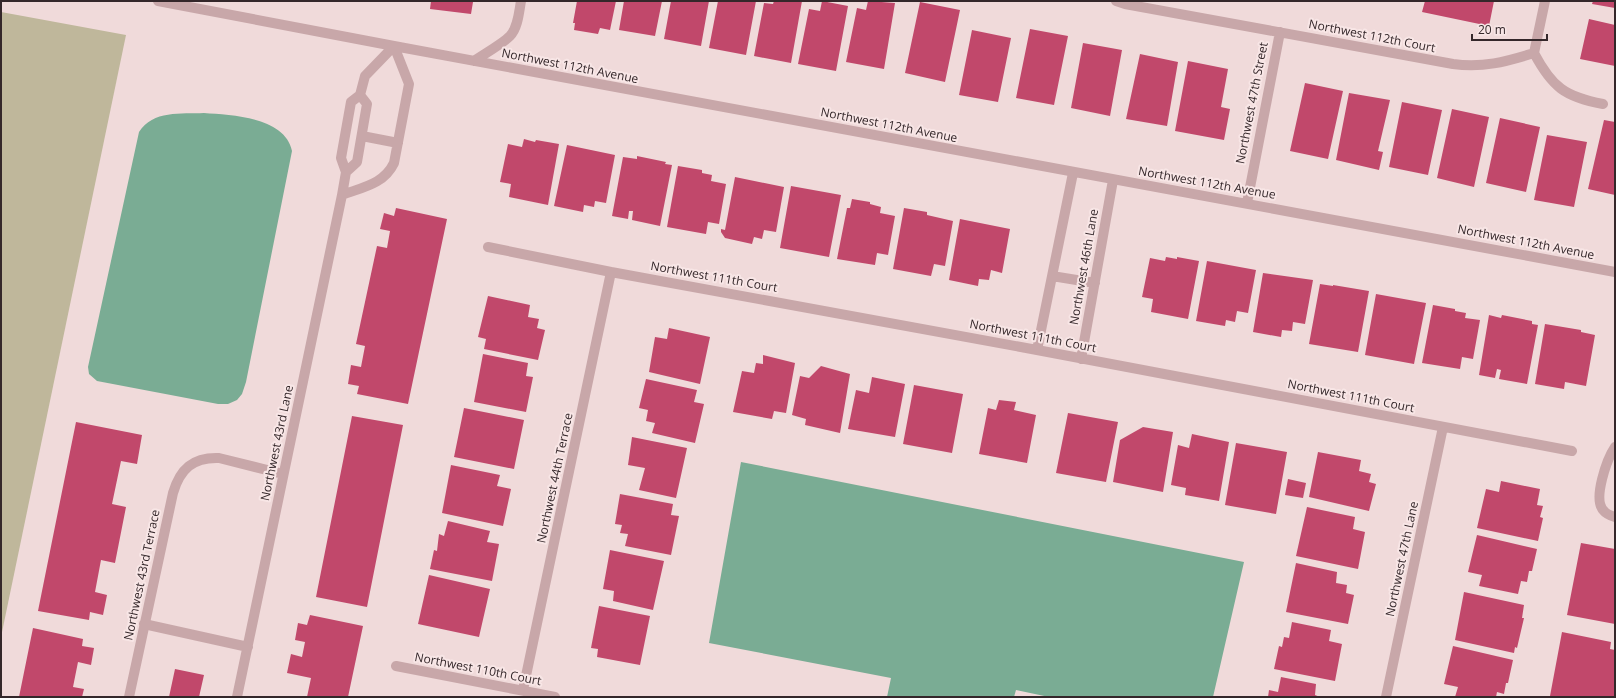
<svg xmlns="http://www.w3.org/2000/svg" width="1616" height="698" font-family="'Open Sans',sans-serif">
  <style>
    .green { fill: #bfb79b }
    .water { fill: #7aac94 }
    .building { fill: #c1486b }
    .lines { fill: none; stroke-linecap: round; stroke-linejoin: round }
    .minor { stroke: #c8a7a9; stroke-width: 10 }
    .labels { text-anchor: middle; stroke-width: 4; stroke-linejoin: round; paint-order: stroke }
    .street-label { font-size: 12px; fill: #34272a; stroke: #f8e6e6 }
  </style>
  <rect width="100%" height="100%" fill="#f0dada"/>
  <path class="green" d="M1 12 126 35 1 637Z"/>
  <path class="water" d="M204 113C232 115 285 117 292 151L246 382 242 394 237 400 228 404H218L97 381 89 374 88 367 139 132C153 110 181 114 204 113Z
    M741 462 1244 562 1213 697H1049L1016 690 1014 697H887L891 678 709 643Z"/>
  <path class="building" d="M431 1H470L473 2 471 14 430 9Z
    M577 1H616L610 30 600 28 598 34 574 30 575 23H573Z
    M624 1H662L655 36 619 30Z
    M671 1H709L701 46 664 39Z
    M718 1H756L746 55 709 48Z
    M774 1H802L791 63 754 56 764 3 773 4Z
    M822 1 848 6 836 71 798 64 809 9 820 11Z
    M868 1 895 3 884 69 846 62 857 8 866 10Z
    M1425 1H1494L1489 26 1422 12Z
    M1593 1H1615V8L1592 4Z
    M920 2 960 10 945 82 905 73Z
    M1589 19 1615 25V66L1580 59Z
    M1030 29 1068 36 1054 105 1016 98Z
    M972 30 1011 38 998 102 959 95Z
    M1083 43 1122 50 1110 116 1071 108Z
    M1140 54 1178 62 1167 126 1126 119Z
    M1188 61 1228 69 1221 107 1230 109 1224 140 1175 131Z
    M1305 83 1343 91 1328 159 1290 151Z
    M1349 93 1390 100 1378 151 1383 152 1379 170 1336 160Z
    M1402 102 1442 110 1428 175 1389 167Z
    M1452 109 1489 117 1474 187 1437 178Z
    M1500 118 1540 127 1526 192 1486 183Z
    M1604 120 1615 122V195L1588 189Z
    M1547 135 1587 142 1574 207 1534 200Z
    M524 139 535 142 536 140 559 144 548 205 509 197 511 184 500 182 508 144 522 147Z
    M567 145 615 155 606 203 595 201 594 207 584 205 583 212 554 206Z
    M637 156 666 162 665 164 672 165 660 226 632 220 633 211H629L628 219 612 216 623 157 637 159Z
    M678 166 702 170V173L712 175 711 181 726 184 719 224 708 222 706 234 667 227Z
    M735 177 784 187 776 232 764 230 762 239 754 237 752 244 725 238 721 232V229L725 230Z
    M791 186 841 195 829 257 780 248Z
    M852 199 870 202V204L881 207 880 213 895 216 888 255 877 253 875 265 837 259 847 208H850Z
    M396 208 447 219 408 404 357 394 359 386 348 384 351 365 361 367 365 346 356 344 377 246 387 248 390 231 380 229 384 213 394 216Z
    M904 208 927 212V215L953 221 945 266 934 264 931 276 893 269Z
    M960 219 1010 229 1002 273 991 270 989 280 979 279 978 286 949 280Z
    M1166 257 1177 259V257L1199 261 1188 319 1151 312 1153 299 1142 297 1150 258 1165 261Z
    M1207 261 1256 270 1248 313 1237 311 1235 322 1226 320 1225 326 1196 321Z
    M1263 273 1313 280 1305 324 1293 322 1292 331 1282 330 1281 337 1253 332Z
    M1320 284 1333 286V285L1369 291 1358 352 1309 344Z
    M1376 294 1426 303 1414 364 1365 355Z
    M488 296 530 305 528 317 539 319 537 328 545 330 538 360 484 349 486 339 478 337Z
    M1433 305 1455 309V311L1466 313 1465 318 1480 320 1473 359 1462 357 1460 369 1422 363Z
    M1489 315 1501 318 1502 315 1532 321V324L1538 325 1527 384 1499 379 1501 370 1497 369 1495 378 1479 375Z
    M1545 324 1581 330V332L1595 335 1586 386 1565 382 1564 389 1535 384Z
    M669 328 710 337 700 384 649 372 655 337 667 339Z
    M483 354 528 363 526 376 533 377 526 412 474 402Z
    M763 355 795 363 786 413 774 411 772 419 733 412 742 371 754 373 756 363 763 364Z
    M821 366 850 374 840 433 805 425 806 419 792 415 800 376 809 378Z
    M872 377 905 384 895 437 848 429 856 390 869 393Z
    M646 379 697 390 694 402 704 404 695 443 652 433 655 423 646 421 648 410 639 408Z
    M914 385 963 394 952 453 903 444Z
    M999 400 1016 402 1014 410 1036 415 1027 463 979 454 988 408 996 410Z
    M464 408 524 420 514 469 454 457Z
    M1068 413 1118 422 1106 482 1056 473Z
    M352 416 403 425 367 607 316 597Z
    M76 422 142 435 137 464 121 461 112 504 126 507 115 563 101 560 95 592 107 595 103 615 90 612 89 620 38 611Z
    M1143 427 1173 432 1163 492 1113 482 1120 440Z
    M1192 434 1229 442 1219 501 1185 495 1186 488 1171 485 1178 445 1189 448Z
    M632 437 687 448 676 498 639 490 645 468 628 465Z
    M1236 443 1287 452 1276 514 1225 505Z
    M1318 452 1361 460 1359 471 1371 474 1369 482 1376 484 1369 511 1309 497Z
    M451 465 500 475 497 486 511 489 503 526 442 513Z
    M1288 479 1306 483 1303 498 1285 495Z
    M1501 481 1540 489 1537 505 1543 506 1540 517 1543 518 1538 541 1477 528 1486 489 1499 492Z
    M620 494 673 504 671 515 679 516 671 555 625 546 628 534 620 533 622 525 615 524Z
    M1307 507 1355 517 1353 529 1365 532 1358 569 1296 556Z
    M448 521 490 531 487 542 499 544 492 581 430 569 434 550 437 551 439 534 444 536Z
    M1477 535 1537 549 1532 571H1529L1527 582 1521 581 1518 594 1479 586 1482 575 1468 572Z
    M1581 543 1615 549V624L1567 615Z
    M610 550 664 561 653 610 613 601 614 591 603 589Z
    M1296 563 1337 572 1336 583 1347 585 1346 593 1354 595 1348 624 1286 612Z
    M429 575 490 589 479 637 418 624Z
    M1464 592 1524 605 1522 618H1524L1517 648 1515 647 1514 653 1455 640Z
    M599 606 650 616 640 665 597 657 598 649 591 648Z
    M310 615 363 626 348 697H307L311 678 287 673 291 654 302 657 305 642 295 640 298 623 307 625Z
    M1292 622 1331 630 1329 641 1342 644 1335 681 1274 669 1279 646 1282 647 1284 637 1289 638Z
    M33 628 83 639 82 646 94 648 91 665 78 662 73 687 84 689 82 697H19Z
    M1562 632 1611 642 1610 649 1615 650V697L1550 696Z
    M1453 646 1513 660 1508 683H1506L1504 694 1497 692 1496 697H1455L1458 687 1444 684Z
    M175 669 204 675 199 697H169Z
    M1281 677 1316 684 1315 695 1320 697H1268L1269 690 1278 692Z"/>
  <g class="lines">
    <path class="minor" d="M158 1 394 46 1615 272
      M1116 1 1125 4 1453 64C1483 68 1505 62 1534 53 1552 87 1565 97 1603 104
      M1534 53 1545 1
      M474 61C484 54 502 44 510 36 518 28 519 12 521 1
      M362 136 398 143
      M346 172 357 162 367 104 360 95
      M1247 203 1280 32
      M488 247 611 272 1037 350 1572 451
      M1052 276 1095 283
      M1037 350 1073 173
      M1081 359 1113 180
      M1615 447C1607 459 1592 500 1604 511 1606 514 1612 516 1615 517
      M144 624 248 647
      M396 666 555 697
      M523 690 611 272
      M129 697 173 493C180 469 193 457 219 458L283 474
      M237 697 342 195 346 172 341 158 351 102 360 95 365 76 394 46 409 84 394 163C384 184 363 187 342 195
      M1386 697 1443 427"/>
  </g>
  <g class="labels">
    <g class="street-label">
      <text transform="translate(1372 36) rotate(11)" y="4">Northwest 112th Court</text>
      <text transform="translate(570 66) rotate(11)" y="4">Northwest 112th Avenue</text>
      <text transform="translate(1252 103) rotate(-79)" y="4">Northwest 47th Street</text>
      <text transform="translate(889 125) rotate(11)" y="4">Northwest 112th Avenue</text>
      <text transform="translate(1207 183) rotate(10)" y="4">Northwest 112th Avenue</text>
      <text transform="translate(1526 242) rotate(11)" y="4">Northwest 112th Avenue</text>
      <text transform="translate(1084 267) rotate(-80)" y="4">Northwest 46th Lane</text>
      <text transform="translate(714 277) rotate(10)" y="4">Northwest 111th Court</text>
      <text transform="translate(1033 336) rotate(11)" y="4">Northwest 111th Court</text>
      <text transform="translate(1351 396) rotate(11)" y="4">Northwest 111th Court</text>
      <text transform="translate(277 443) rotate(-78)" y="4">Northwest 43rd Lane</text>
      <text transform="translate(555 478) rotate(-78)" y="4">Northwest 44th Terrace</text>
      <text transform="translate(1402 559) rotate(-78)" y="4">Northwest 47th Lane</text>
      <text transform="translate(142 575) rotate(-78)" y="4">Northwest 43rd Terrace</text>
      <text transform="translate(478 669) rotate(11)" y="4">Northwest 110th Court</text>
    </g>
  </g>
  <rect width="1616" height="698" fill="none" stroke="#34272a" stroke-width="4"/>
  <path d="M1472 34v6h75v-6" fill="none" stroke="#34272a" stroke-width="2"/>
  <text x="1478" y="34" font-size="12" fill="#34272a" stroke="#f8e6e6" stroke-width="3" paint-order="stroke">20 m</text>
</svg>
